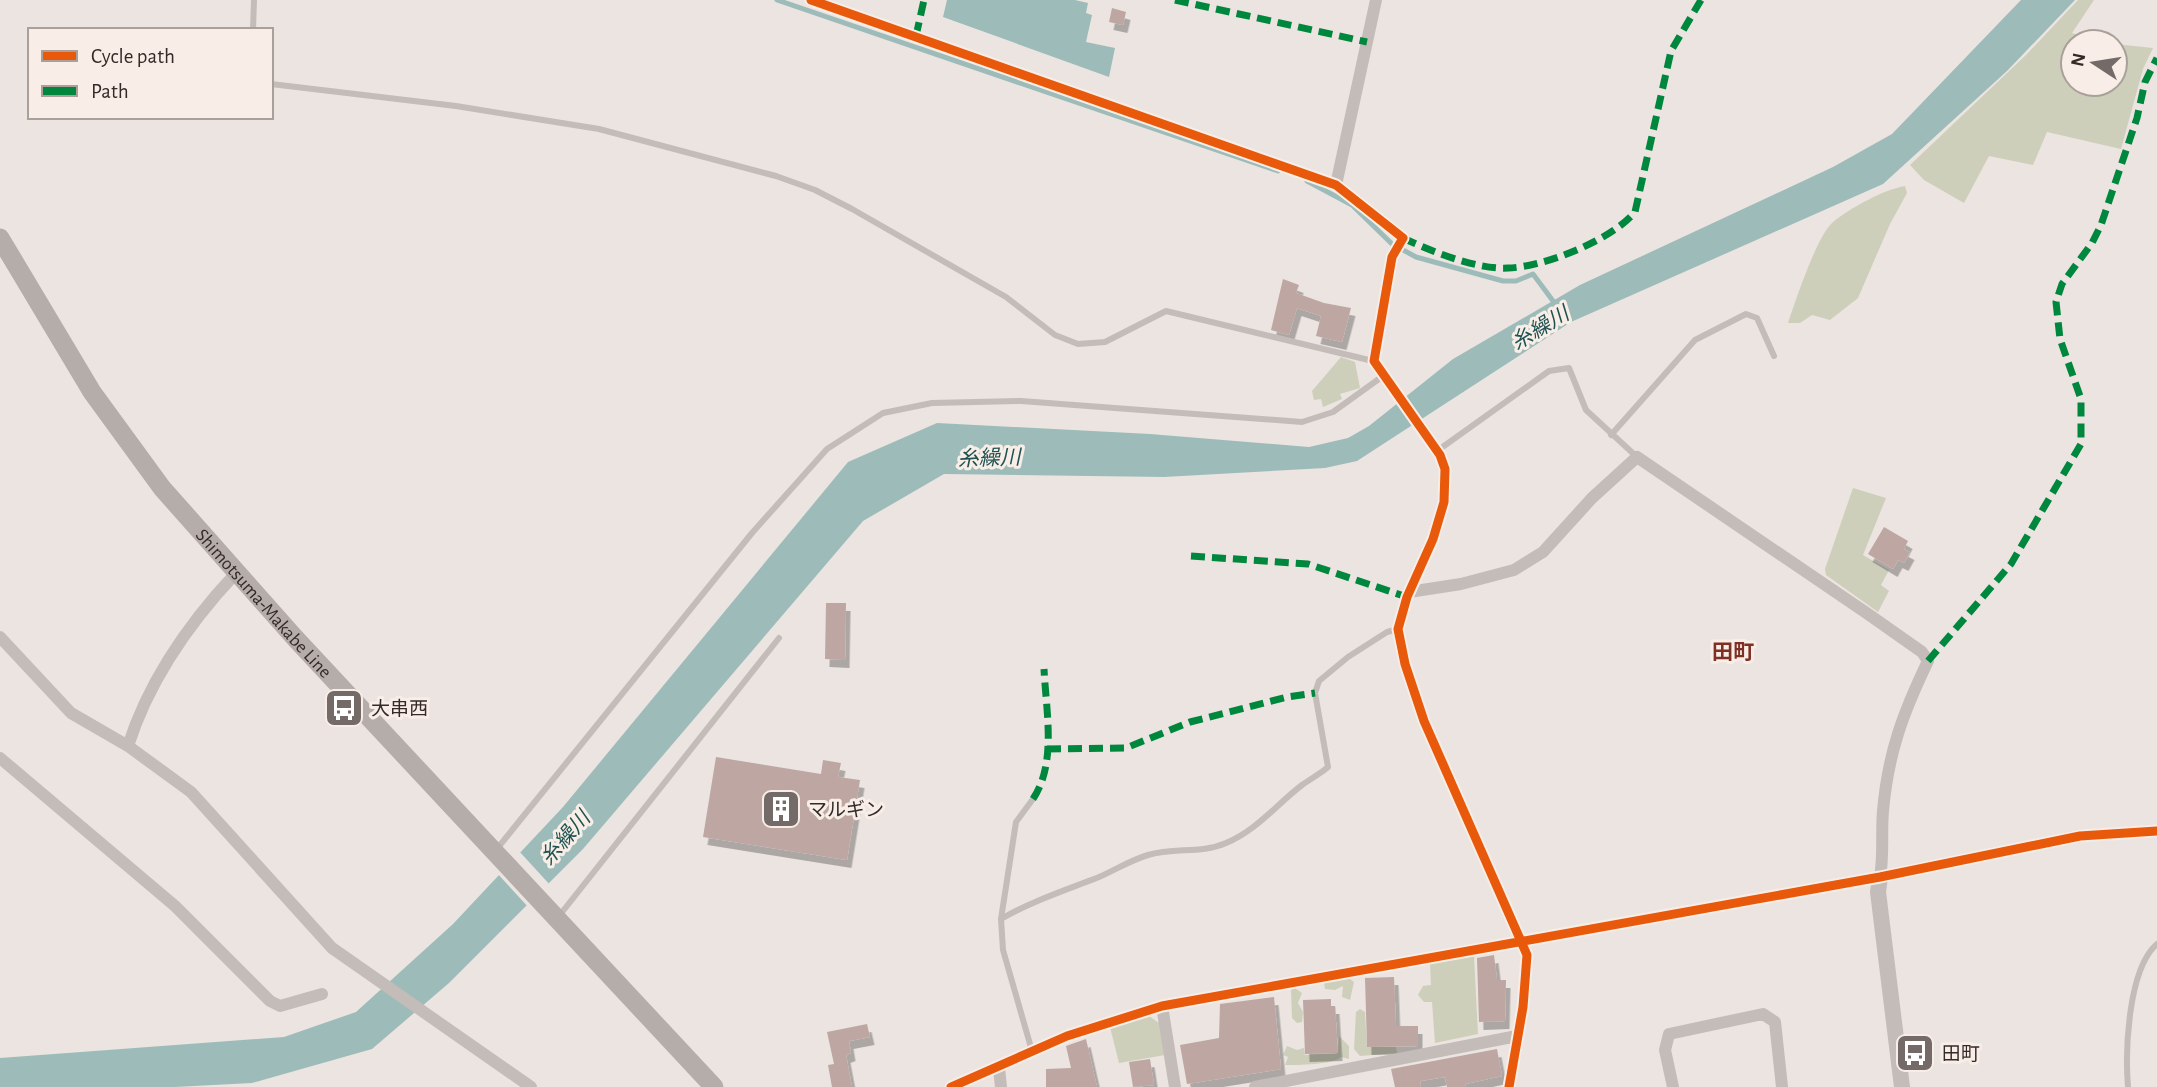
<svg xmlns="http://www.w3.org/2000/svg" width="2157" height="1087" font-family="'Alegreya Sans','Noto Sans JP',sans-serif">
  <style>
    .green { fill: #cecfbb }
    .water { fill: #9dbcb9 }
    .pier { fill: #ebe4e0 }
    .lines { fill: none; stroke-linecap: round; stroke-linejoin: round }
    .stream { stroke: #9dbcb9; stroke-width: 5 }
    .building { fill: #bea7a2; filter: url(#shadow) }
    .service { stroke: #c4bcb8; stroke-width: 6 }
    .minor { stroke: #c4bcb8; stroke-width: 12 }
    .tertiary { stroke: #c4bcb8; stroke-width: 16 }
    .secondary { stroke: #b5ada9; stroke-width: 19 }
    .quiet { stroke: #00873e; stroke-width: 7; stroke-dasharray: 14 7; stroke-linecap: butt }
    .cycleway-casing { stroke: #f8eee7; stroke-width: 13 }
    .cycleway { stroke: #e8590c; stroke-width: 9 }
    .labels { text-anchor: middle; stroke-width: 6; stroke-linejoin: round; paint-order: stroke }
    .street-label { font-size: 19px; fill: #342a27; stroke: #f8eee7 }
    .poi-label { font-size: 19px; fill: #342a27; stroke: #f8eee7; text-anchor: start }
    .water-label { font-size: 21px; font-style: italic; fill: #1f5351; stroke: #f8eee7 }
    .neighbourhood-label { font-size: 21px; font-weight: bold; fill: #7f3025; stroke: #f8eee7 }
  </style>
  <defs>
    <filter id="shadow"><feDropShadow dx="4.5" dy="8" stdDeviation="0" flood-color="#0004"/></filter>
  </defs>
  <rect width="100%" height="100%" fill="#ebe4e0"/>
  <path class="green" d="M2078 0H2094L2072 33 2098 42H2073V84H2115V44L2153 48 2143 69 2121 149 2047 132 2033 165 1989 156 1964 203 1924 180 1910 165 2026 55Z
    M1905 186 1907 193 1890 224 1858 298 1830 320 1812 315 1800 323H1788C1795 302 1817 236 1832 223 1848 209 1885 189 1905 186Z
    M1341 357 1355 362 1360 388 1340 394 1342 399 1323 407 1321 399 1314 400 1312 391Z
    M1853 488 1886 498 1863 555 1889 570 1881 585 1889 591 1878 612 1826 575 1825 569Z
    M1474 956 1478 1034 1435 1043 1432 1002H1424L1418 995 1423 986 1431 985 1430 964Z
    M1335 978 1350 979 1354 982 1350 1000 1342 997 1343 986 1335 990 1325 989 1324 983Z
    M1295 988 1302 993 1298 1003 1303 1012 1302 1022 1297 1023 1292 1018 1291 990Z
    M1360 1009 1365 1012 1367 1047H1396L1397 1053 1360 1056 1354 1049 1356 1012Z
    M1149 1016 1159 1023 1165 1055 1119 1063 1110 1027Z
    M1339 1036 1349 1046V1059L1341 1057C1332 1065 1298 1065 1285 1065L1288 1057 1283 1055 1287 1046 1297 1050 1304 1048 1305 1055 1338 1053Z"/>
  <path class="water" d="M947 0H1075L1088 3 1086 13 1092 15 1086 42 1115 48 1109 77 943 17Z
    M2021 0H2075L2007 71 1883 184 1571 322 1357 461 1325 468 1164 477 944 474 863 521 583 849 449 983 372 1049 252 1083 175 1087H0V1058L284 1037 356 1012 453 924 563 807 848 462 937 423 1150 434 1309 447 1348 438 1369 426 1453 359 1580 285 1833 167 1892 134Z"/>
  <path class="pier" d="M518 850 551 886 529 908 497 873Z"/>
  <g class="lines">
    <path class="stream" d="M777 0 1278 171
      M1307 181 1352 205 1392 244 1416 257 1503 281H1516L1533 274 1556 305"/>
  </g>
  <path class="building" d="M1112 8 1126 12 1123 25 1109 22Z
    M1283 279 1299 285 1296 293 1324 303 1351 308 1342 342 1316 336 1321 316 1297 308 1289 335 1271 330Z
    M1884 527 1908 541 1904 549 1910 552 1904 563 1898 560 1893 569 1868 554Z
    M826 603H846L845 660 825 659Z
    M716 757 821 774 823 760 841 763 838 777 860 780 847 860 703 837Z
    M1494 955 1497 980H1506L1505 1021 1479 1022 1477 958Z
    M1394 977 1396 1026H1418V1046L1367 1047 1365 978Z
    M1274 997 1281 1069 1187 1084 1180 1045 1219 1038 1220 1004Z
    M1331 999V1006H1335L1338 1053 1305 1054 1303 1000Z
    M867 1024 870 1037 849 1041 851 1053 846 1055 852 1087H832L828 1065 834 1064 827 1032Z
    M1086 1039 1097 1087H1046V1069L1071 1068 1066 1046Z
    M1497 1049 1502 1076 1465 1084 1466 1087H1447L1445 1077 1420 1081 1421 1087H1395L1391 1069Z
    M1150 1059 1154 1085 1133 1087 1129 1062Z"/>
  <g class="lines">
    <path class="service" d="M253 30 254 0
      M271 84 456 106 599 129 776 176 815 190 852 209 1006 297 1055 335 1078 344 1105 342 1166 311 1373 361
      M1611 435 1695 340 1746 314 1757 318 1774 356
      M1437 451 1549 371 1569 368 1586 410 1637 457
      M496 850 752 533 827 449 883 413 932 403 1021 401 1302 422 1333 412 1383 376
      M559 916 779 638
      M1001 919 1016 822 1033 799
      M1032 1051 1003 950 1001 919C1032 901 1066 890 1099 877 1115 870 1131 860 1148 855 1174 847 1201 854 1226 843 1257 830 1276 805 1302 785 1310 779 1320 774 1328 767L1315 693 1319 681 1348 657 1387 632 1398 629
      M2128 1087C2125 1051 2128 969 2157 944"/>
    <path class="minor" d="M811 0 1336 185 1403 238 1392 257 1374 361 1440 455 1445 469 1444 502 1433 539 1407 597 1398 629 1405 664 1424 721 1527 955 1523 1007 1509 1087
      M1336 185 1376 0
      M1409 592 1461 584 1514 570 1543 552 1592 498 1637 457 1868 614 1922 652 1928 661C1903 713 1888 753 1883 811 1881 833 1884 855 1880 877
      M0 637 71 713 128 746 191 792 332 948 531 1087
      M128 746C149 680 189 623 236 573
      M0 758 175 906 270 1001 280 1006 322 994
      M1162 1006 1175 1087
      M999 1068 1001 1087
      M951 1087 1067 1036 1162 1006 1880 877 2080 836 2157 831
      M1255 1087 1517 1036
      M1673 1087 1665 1050 1669 1034 1763 1014 1775 1022 1782 1087"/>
    <path class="tertiary" d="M1880 877 1878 892 1902 1087"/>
    <path class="secondary" id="s1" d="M0 238 92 392 162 488 295 638 714 1087"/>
    <path class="quiet" d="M1175 0 1367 42
      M916 36 924 0
      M1403 238C1430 251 1478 270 1508 268 1544 267 1612 240 1635 212L1671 51 1701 0
      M1191 556 1308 564 1407 597
      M1928 661 2011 564 2081 444V399L2060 339 2056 302 2062 284 2092 243 2101 225 2137 118 2145 82 2157 58
      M1047 749 1126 748 1190 722 1287 697 1315 693
      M1033 799C1057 763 1046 711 1044 669"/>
    <defs>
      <path id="cycleway" d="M811 0 1336 185 1403 238 1392 257 1374 361 1440 455 1445 469 1444 502 1433 539 1407 597 1398 629 1405 664 1424 721 1527 955 1523 1007 1509 1087
        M951 1087 1067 1036 1162 1006 1880 877 2080 836 2157 831"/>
    </defs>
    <use href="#cycleway" class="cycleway-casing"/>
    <use href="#cycleway" class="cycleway"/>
  </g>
  <defs>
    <symbol id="bus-square" viewBox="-11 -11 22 22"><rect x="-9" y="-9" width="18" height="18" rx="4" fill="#746b68" stroke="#f8eee7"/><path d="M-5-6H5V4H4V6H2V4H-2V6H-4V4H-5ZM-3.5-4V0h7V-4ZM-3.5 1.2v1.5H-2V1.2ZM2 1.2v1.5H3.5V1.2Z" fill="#fff"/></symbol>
    <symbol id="building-square" viewBox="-11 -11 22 22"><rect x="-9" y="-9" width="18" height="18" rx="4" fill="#746b68" stroke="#f8eee7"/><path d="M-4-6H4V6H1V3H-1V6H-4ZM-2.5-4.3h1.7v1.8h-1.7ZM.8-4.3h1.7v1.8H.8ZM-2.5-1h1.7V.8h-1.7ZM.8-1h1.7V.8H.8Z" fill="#fff"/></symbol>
  </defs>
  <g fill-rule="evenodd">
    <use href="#bus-square" x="322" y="686" width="44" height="44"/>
    <use href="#building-square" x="759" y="787" width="44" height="44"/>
    <use href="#bus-square" x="1893" y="1031" width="44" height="44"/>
  </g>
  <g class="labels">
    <g class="street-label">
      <text dy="7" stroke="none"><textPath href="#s1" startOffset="452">Shimotsuma-Makabe Line</textPath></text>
    </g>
    <g class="poi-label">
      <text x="371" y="715">大串西</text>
      <text x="808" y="816">マルギン</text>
      <text x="1942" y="1060">田町</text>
    </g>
    <g class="water-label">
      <text transform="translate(1540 328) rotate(-31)" y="7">糸繰川</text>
      <text transform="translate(989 458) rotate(-2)" y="7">糸繰川</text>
      <text transform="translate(565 838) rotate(-49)" y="7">糸繰川</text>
    </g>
    <g class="neighbourhood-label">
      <text x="1733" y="659">田町</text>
    </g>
  </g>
  <rect x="28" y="28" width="245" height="91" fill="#f8eee7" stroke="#aaa09a" stroke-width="2"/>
  <rect x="42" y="51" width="35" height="10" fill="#e8590c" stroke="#aaa09a" stroke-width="2"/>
  <text x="91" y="63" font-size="21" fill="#342a27">Cycle path</text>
  <rect x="42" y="86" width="35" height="10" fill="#00873e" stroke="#aaa09a" stroke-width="2"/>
  <text x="91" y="98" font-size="21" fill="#342a27">Path</text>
  <g transform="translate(2094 63) rotate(282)"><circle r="33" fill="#f8eee7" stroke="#aaa09a" stroke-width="2"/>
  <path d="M0-5L12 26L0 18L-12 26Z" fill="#746b68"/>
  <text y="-10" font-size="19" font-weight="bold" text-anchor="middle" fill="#342a27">N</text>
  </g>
</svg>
